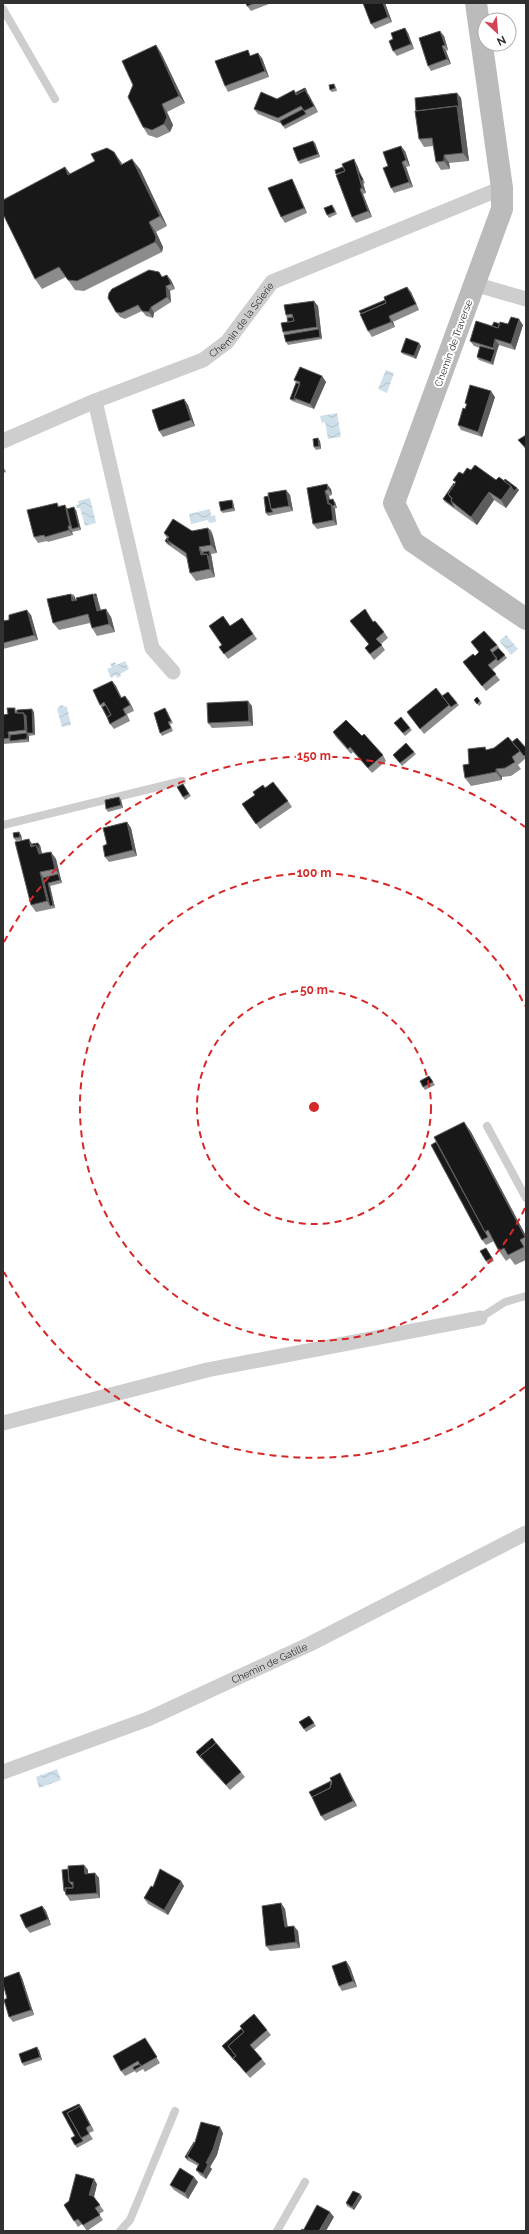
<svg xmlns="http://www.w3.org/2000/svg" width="529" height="2234" font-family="Raleway,sans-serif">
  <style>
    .water { fill: url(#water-waves) }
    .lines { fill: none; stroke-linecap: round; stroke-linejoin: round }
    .lane { stroke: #cecece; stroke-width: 8 }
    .street { stroke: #cecece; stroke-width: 15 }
    .secondary { stroke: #bbb; stroke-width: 22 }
    .wall { fill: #8c8c8c }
    .shaded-wall { fill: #5d5d5d }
    .building { fill: #181818; stroke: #5d5d5d }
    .ring { fill: none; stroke: #d62828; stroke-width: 2; stroke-dasharray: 7 5 }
    .labels { text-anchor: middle; stroke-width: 4; stroke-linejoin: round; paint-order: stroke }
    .street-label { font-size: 10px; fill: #313131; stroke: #fff }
    .centre { fill: #d62828; stroke: #fff; stroke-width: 2 }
    .ring-label { font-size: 12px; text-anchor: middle; font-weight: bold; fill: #d62828; stroke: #fff; stroke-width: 4; stroke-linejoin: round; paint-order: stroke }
  </style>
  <defs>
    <pattern id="water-waves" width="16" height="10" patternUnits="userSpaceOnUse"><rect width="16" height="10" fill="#cfe0ea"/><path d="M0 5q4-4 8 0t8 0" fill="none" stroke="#b2c1c9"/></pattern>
  </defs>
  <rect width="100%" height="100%" fill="#fff"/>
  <path class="water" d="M386 370 394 373 387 393 378 389Z
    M337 413 341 437 328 439 325 422 322 423 320 416Z
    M90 498 96 523 85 526 80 508H77L76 505 79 504 78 501Z
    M210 509 211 516 215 515 216 522 209 523 208 520 191 524 189 514Z
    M506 635 518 649 511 655 499 641Z
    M125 661 129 669 120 674 121 676 117 678 116 675 111 678 107 669 112 667 110 664 115 662 116 665Z
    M61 705 67 707 71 725 62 727 57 709Z
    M57 1769 61 1780 39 1788 36 1777Z"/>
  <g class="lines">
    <path class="lane" d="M3 9 55 99
      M3 825 182 781
      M487 1126 526 1198
      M480 1318 505 1302 526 1296
      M120 2231 130 2220 175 2111
      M277 2231 305 2182"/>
    <g class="street">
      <path d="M474 284 526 299"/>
      <path d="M95 401 152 648 173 672"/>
      <path id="s1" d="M3 441 95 401 203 360 227 342 272 282 502 188"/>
      <path d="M3 1423 207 1370 480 1318"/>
      <path id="s2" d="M3 1772 148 1719 310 1644 526 1533"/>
    </g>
    <path class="secondary" d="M476 3 502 188V209L394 503 413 542 526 619"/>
  </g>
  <path class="wall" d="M246 3H269V4L251 11 247 6Z
    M363 3H385L392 22 375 29 371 24Z
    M405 28 408 33 414 49 397 56 393 51V39Z
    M444 36 448 50 446 51 451 64 431 71 428 66Z
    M156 45 161 53 185 103 167 112 173 125 170 132 157 138 148 135 143 127Z
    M262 58 269 77 228 92 225 86Z
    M334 84 336 87 337 91 332 92 330 90Z
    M305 88 318 112 285 129 282 124 258 114 254 109 277 99 295 93Z
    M457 93 461 98 469 161 449 163 450 169 441 170 436 162 434 146 424 147 419 139 416 111Z
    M315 143 320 157 300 164 298 161Z
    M405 151 410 166 406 167 413 187 394 193 391 188 388 166Z
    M114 152 122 164 140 169 167 226 156 232 163 247 162 252 84 291 75 290 66 277 42 289 35 279 65 167 70 174Z
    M357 165 360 173 365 183 363 184 366 193 363 194 372 217 356 223 352 217Z
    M292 179 295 185 307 213 285 223 281 217Z
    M334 207 337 214 329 218 327 215Z
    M162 277 171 280 175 289 170 291 171 302 154 313 153 318 146 316 142 311 125 319 120 317 116 312Z
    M411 292 419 310 393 322 395 327 372 337 368 331Z
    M318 306 322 339 288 345 286 342 284 335 283 332 288 322 287 318 286 315Z
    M500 324 523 325 515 350 499 345 493 365 479 360 477 357 480 348 474 346 470 341 492 326Z
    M421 346 416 359 403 354 401 352Z
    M322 376 326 382 314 409 292 401 290 399 296 383 294 380Z
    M495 397 482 437 461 430 458 425 465 409 466 405 465 403Z
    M184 399 188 405 195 426 163 437 159 431Z
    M526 435V450L518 440Z
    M320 441 321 449 316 450 314 447Z
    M3 466 6 472 3 473Z
    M471 470 496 480 504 481 517 488 519 490 506 508 494 500 477 525 445 502 443 499 456 483 453 480Z
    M307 488 331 489 332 495 329 496 330 500 335 502 337 508 334 509 337 525 317 529 313 524Z
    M286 490 290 495 293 511 268 516 266 513 268 496Z
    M233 502 235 511 223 513 221 511Z
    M57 503 59 506 65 505 67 509 76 510 81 530 72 532 73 535 48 542 47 541 38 543 34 537Z
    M210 529 212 532 217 553 211 554 215 577 196 581 190 573 187 558 167 544 165 541 167 538 164 533 192 531Z
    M73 594 75 599 96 594 97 597 101 610 111 617 115 632 97 636 92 628 90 623 59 630 53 623 71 595Z
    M365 609 373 622 384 632 388 638 381 644 385 650 374 660 365 648 369 645 350 621Z
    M31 615 38 640 3 649V621Z
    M242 618 257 639 228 659 219 647 222 645 230 626Z
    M471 642 497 645 507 658 492 670 500 680 486 691 463 662 475 656 479 652Z
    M112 681 116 686 122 698 129 701 134 711 127 714 130 721 114 729 110 724 107 717 100 705Z
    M442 696 457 703 459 705 424 734 407 712Z
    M477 697 482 703 479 706 474 700Z
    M252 706 253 726 212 728 208 723Z
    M17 710 34 712 35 735 29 736V742L3 744V715L8 714Z
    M167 711 173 723 170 724 173 731 162 736 160 733Z
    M394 723 410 728 412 730 405 736Z
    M333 732 362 736 383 755 386 761 372 773 353 752 351 754 336 737Z
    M512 742 526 748V758L518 765 521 769 511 776 502 777V780L471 786 465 778 469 764 487 750Z
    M414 752 416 754 402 766 395 757Z
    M183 784 191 796 185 800 183 797Z
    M265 788 288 801 292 807 260 829 242 804Z
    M121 800 123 808 108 812 106 809Z
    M127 822 131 828 137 856 109 862 105 857 107 844Z
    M19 832 21 835 22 840 16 841 14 838Z
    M32 844 40 845 42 854 56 859 62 883 50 886 55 908 36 912 31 905Z
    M429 1076 435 1085 425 1090 423 1087Z
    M464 1122 471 1132 526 1236V1260L515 1265 510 1258 506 1261 499 1251 494 1241 486 1245 482 1240 436 1142Z
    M486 1248 494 1261 488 1264 486 1261Z
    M309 1716 316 1726 306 1732 299 1722Z
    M216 1743 241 1772 245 1777 230 1790 204 1762 196 1752Z
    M343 1779 357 1806 325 1821 321 1816 331 1781Z
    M84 1865 88 1870V1874L95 1873 99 1878 100 1898 70 1901 64 1891 68 1869Z
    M184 1886 168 1915 148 1904 144 1898 153 1887Z
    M281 1903 285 1909 288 1927 298 1931 300 1948 270 1951 266 1946Z
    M42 1906 46 1911 51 1925 30 1933 26 1928Z
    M346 1961 350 1967 357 1987 342 1991 339 1986Z
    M19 1972 22 1978 34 2015 13 2022 9 2017 7 1998Z
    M267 2030 271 2035 254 2050 266 2064 250 2078 222 2046Z
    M145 2038 160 2063 145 2072 143 2069 136 2073 135 2071 125 2076 121 2071Z
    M39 2050 42 2060 24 2066 22 2063Z
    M79 2104 94 2131 89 2133 93 2139 77 2148 75 2145V2136Z
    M223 2133 217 2155 210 2167 212 2169 206 2179 200 2175 196 2170 198 2166 187 2160 185 2157 194 2143Z
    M198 2182 188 2199 174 2190 170 2185Z
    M97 2184 94 2197 104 2211 99 2214 103 2220 87 2231 82 2224 78 2227 64 2205Z
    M362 2197 354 2210 347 2206 346 2203Z"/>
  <path class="shaded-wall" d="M383 3H385L392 22 388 17Z
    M405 28 408 33 414 49 411 44Z
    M440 31 444 36 448 50 445 45Z
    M156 45 161 53 185 103 179 96Z
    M442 46 446 51 451 64 447 59Z
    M258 53 262 58 269 77 265 71Z
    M305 90 309 95 318 112 314 106Z
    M457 93 461 98 469 161 463 153 457 106Z
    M162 104 167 112 173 125 170 132 164 124Z
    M313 141 315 143 320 157 318 154Z
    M401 146 405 151 410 166 406 160Z
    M114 152 121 162 128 175 121 165Z
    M444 155 449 163 450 169 444 161Z
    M132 159 140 169 167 226 160 216Z
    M354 159 357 165 360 173 365 183 361 176 366 193 362 188Z
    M402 162 406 167 413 187 409 182Z
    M65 167 73 177 68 175Z
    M292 179 295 185 307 213 304 208Z
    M360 189 363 194 372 217 368 211Z
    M149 222 156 232 163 247 162 252 155 242Z
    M167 275 171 280 175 289 171 284Z
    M166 286 170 291 171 302 167 297Z
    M407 287 411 292 419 310 416 304Z
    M314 301 318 306 321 332 317 327Z
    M151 307 154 313 153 318 149 312Z
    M389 316 393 322 395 327 391 322Z
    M519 319 523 325 515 350 511 344Z
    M319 329 321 332 322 339 320 337Z
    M495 339 499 345 496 353 493 348Z
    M419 343 421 346 416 359 414 356Z
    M495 350 496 353 493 365 491 362Z
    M322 376 326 382 314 409 310 404Z
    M491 391 495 397 482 437 478 432Z
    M184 399 188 405 195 426 191 420Z
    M318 438 320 441 321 449 319 446Z
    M327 484 331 489 332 495 328 489Z
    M511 486 517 488 519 490 506 508 501 500Z
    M286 490 290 495 293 511 289 506Z
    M325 491 329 496 331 506 328 504Z
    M489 492 494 500 477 525 471 517Z
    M333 499 335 502 337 508 335 505Z
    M232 500 233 502 235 511 233 508Z
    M331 504 335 509 337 525 333 520Z
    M65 505 68 510 72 529 70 526Z
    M74 507 76 510 81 530 79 527Z
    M68 526 72 532 73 535 69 530Z
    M208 528 213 536 217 553 211 545Z
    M199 547 205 555H201Z
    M209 551 211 554 215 577 210 569 207 554Z
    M71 594 74 599 73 594 75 597 77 606 72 601Z
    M93 594 97 599 96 594 97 597 103 619 97 611Z
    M106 609 111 617 115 632 109 624Z
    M27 610 31 615 38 640 34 635Z
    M112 681 116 686 124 704 121 698Z
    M125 696 129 701 134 711 130 705Z
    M248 701 252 706 253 726 249 721Z
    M32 709 34 712 35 735 33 733Z
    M24 713 28 718 27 733 25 730Z
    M8 732 12 738 10 741 9 738Z
    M27 733 29 736V742L27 739Z
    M496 769 502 777V780L496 772Z
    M119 797 121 800 123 808 121 805Z
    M127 822 131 828 137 856 133 850Z
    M19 832 21 835 22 840 20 837Z
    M29 839 34 847H31Z
    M38 843 40 845 44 862 39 854 36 845Z
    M51 852 56 859 60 876 55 869Z
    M40 872 45 880 50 906 47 901Z
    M58 874 60 876 62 883 60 880Z
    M48 883 50 886 55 908 53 905Z
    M464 1122 471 1132 526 1236V1239Z
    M340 1773 343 1779 357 1806 353 1801Z
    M84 1865 88 1870V1879L85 1874Z
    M95 1873 99 1878 100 1898 97 1893Z
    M181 1881 184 1886 168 1915 164 1910Z
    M281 1903 285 1909 288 1932 285 1927Z
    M42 1906 46 1911 51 1925 48 1919Z
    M294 1926 298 1931 300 1948 296 1942Z
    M346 1961 350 1967 357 1987 353 1981Z
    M19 1972 22 1978 34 2015 31 2010Z
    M37 2047 39 2050 42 2060 40 2057Z
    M79 2104 81 2106 94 2131 90 2125Z
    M220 2127 223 2133 217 2155 210 2167 212 2169 206 2179 203 2174 206 2163Z
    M194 2177 198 2182 188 2199 185 2193Z
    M94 2179 97 2184 94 2197 104 2211 94 2197 89 2195Z
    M360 2194 362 2197 354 2210 352 2207Z
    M330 2212 334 2217 326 2231H319Z"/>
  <path class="building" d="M246 3H255L247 6Z
    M363 3H383L388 17 371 24Z
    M405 28 411 44 393 51 389 41 393 39 391 33Z
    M440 31 445 45 442 46 447 59 428 66 419 38Z
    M156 45 179 96 162 104 167 117 164 124 152 130 143 127 128 97 133 85 122 61Z
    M248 50 250 56 258 53 265 71 225 86 215 61Z
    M334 84 335 88 330 90 329 85Z
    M305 88 307 92 305 90 296 94 295 93Z
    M294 90 296 95 305 90 314 106 304 111 301 106 278 118 254 109 261 92 277 99Z
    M457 93 459 109 457 106 416 111 415 98Z
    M457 106 463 153 444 155V161L436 162 432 138 419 139 415 111Z
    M303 109 306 114 283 126 280 121Z
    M313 141 318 154 298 161 293 148Z
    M401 146 406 160 402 162 409 182 391 188 383 168 388 166 383 152Z
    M107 148 114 152 121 165 132 159 160 216 149 222 156 237 155 242 77 281 68 280 59 267 35 279 3 214V200L65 167 68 175 95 161 91 154Z
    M354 159 362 188 360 189 368 211 352 217 336 175 345 171 342 164Z
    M343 167 345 171 336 174 335 170Z
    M359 172 363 180 361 181 358 173Z
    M292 179 304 208 281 217 268 188Z
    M332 205 335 212 327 215 324 208Z
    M149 270 159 272 162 277 167 275 171 284 166 286 167 297 151 307 149 312 142 311 138 305 121 313 116 312 108 298 109 293 112 289Z
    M407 287 416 304 389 316 391 322 368 331 360 314 386 303 384 297Z
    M385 300 386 303 361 314 359 311Z
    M314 301 317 327 283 332 281 323 294 321 292 314 286 315 284 305Z
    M293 317 294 321 288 322 287 318Z
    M511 317 519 319 511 344 495 339 493 348 470 341 476 321 498 328 500 322 508 324Z
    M494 322 500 324 498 328 492 326Z
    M319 329 320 337 286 342 284 335Z
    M406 338 419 343 414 356 401 352Z
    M480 346 495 350 491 362 477 357Z
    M300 367 322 376 310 404 294 398 300 382 294 380Z
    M296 383 300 384 294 398 296 400 290 399Z
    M470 385 491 391 478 432 458 425 463 408 465 409 467 404 465 403Z
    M184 399 191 420 159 431 152 410Z
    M526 435V448L518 440Z
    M318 438 319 446 314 447 313 439Z
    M475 465 496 480 499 477 511 486 501 500 489 492 471 517 451 501 452 498 448 494 456 482 453 480 459 472 463 474 467 468 471 470Z
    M505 479 517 488 514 491 511 486 504 481Z
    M454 483 455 484 448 494 452 499 451 501 454 507 443 499Z
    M327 484 328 489 325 491 328 504H331L333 520 313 524 307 488Z
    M286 490 289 506 271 509 268 493Z
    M268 496 271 509 273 512 266 513 264 497Z
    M333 499 335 505 332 506 331 504H329L328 500Z
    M232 500 233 508 221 511 219 502Z
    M57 503 58 507 65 505 70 526H68L69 530 45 537 44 535 34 537 27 510Z
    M74 507 79 527 72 529 67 509Z
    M173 519 192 531 208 528 211 545 199 547 201 555 207 554 210 569 190 573 186 553 167 540 169 537 164 533Z
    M167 538H168L167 540 171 545 165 541Z
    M209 551 210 559 207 554H203V552Z
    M71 594 72 601 77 600 76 598 93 594 97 611 106 609 109 624 92 628 88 614 53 623 47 599Z
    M94 594H96L97 599Z
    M365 609 373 622 375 621 384 632 376 639 382 645 370 654 365 648 369 644 350 621Z
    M27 610 34 635 3 643V621L9 620V615Z
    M223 616 230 626 242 618 253 634 224 654 219 647 222 645 209 626Z
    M484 631 497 645 490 650 497 658 488 665 496 674 482 686 463 662 473 654 475 656 479 652 471 642Z
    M498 648 505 655 498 661 492 653Z
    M112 681 121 698 125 696 130 705 123 709 126 715 110 724 107 717 111 715 104 702 100 705 93 690Z
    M436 688 449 705 420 729 407 712Z
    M448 692 457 703 451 707 442 696Z
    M477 697 480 701 477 704 474 700Z
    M248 701 249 721 208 723 207 703Z
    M106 705 111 715 107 717 102 707Z
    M7 708H15V713H24L25 730 8 732 9 738 3 739V715L8 714Z
    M165 708 171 721 168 722 171 728 160 733 154 713Z
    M32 709 33 733H27L26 715 24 716V713H17V710Z
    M401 717 410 728 403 733 394 723Z
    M346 720 362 736 364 734 383 755 368 768 350 747 348 749 333 732Z
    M27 733V739L10 741V735Z
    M508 737 520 751 512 757 515 762 505 768 496 769V772L465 778 463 765 469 764 468 749 485 747 486 750 494 748Z
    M517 738 526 748V754L524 756 520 751 512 742Z
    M406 743 414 752 400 763 393 755Z
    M273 782 288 801 256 824 242 804 255 795 253 792 263 785 265 788Z
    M183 784 189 794 183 797 177 787Z
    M119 797 121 805 106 809 105 800Z
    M127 822 133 850 105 857 103 846 107 844 103 828Z
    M19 832 20 837 14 838 13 833Z
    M29 839 31 847 36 845 39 854 51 852 55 869 40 872 47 901 31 905 15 842Z
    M38 843 40 851 36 845 33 846 32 844Z
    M58 874 60 880 48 883 53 905 50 906 43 878Z
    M429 1076 433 1082 423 1087 420 1081Z
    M464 1122 525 1237 520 1240 524 1247 508 1255 504 1248 499 1251 488 1230 485 1232 434 1137Z
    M436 1142 485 1232 488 1237 482 1240 431 1145Z
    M486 1248 492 1258 486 1261 480 1251Z
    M309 1716 314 1723 304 1729 299 1722Z
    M212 1738 216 1743 200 1756 202 1759 196 1752Z
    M216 1743 241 1772 226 1785 200 1756Z
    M340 1773 353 1801 321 1816 312 1797 330 1788 332 1782 330 1778Z
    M331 1781 330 1788 312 1797 309 1792Z
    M84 1865 85 1874 95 1873 97 1893 66 1895 65 1888H73V1882H69L68 1866Z
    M68 1869 69 1882 71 1884 73 1885V1888H65L66 1891H64L62 1870Z
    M160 1869 181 1881 164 1910 144 1898 151 1886 153 1887Z
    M281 1903 285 1927 294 1926 296 1942 266 1946 262 1906Z
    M42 1906 48 1919 26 1928 20 1915Z
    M346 1961 353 1981 339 1986 332 1966Z
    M19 1972 31 2010 9 2017 4 2000 7 1998 3 1984V1978Z
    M254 2014 267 2030 250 2045 262 2059 246 2073 233 2058 236 2056 228 2046 244 2032 240 2026Z
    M241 2029 244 2032 228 2046 236 2056 233 2058 235 2061 222 2046Z
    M145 2038 157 2057 141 2066 138 2061 121 2071 113 2056Z
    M37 2047 40 2057 22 2063 19 2054Z
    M140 2064 141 2066 134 2070 133 2067Z
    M79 2104 81 2109 80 2106 67 2113 83 2141 75 2145 71 2138 75 2136 62 2112Z
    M80 2106 90 2125 86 2128 89 2134 81 2138 67 2113Z
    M201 2122 220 2127 213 2149 206 2163 208 2164 203 2174 196 2170 199 2164 187 2156 195 2142Z
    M194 2142V2143L187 2156 188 2159 185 2157Z
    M180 2168 194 2177 185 2193 170 2185Z
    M76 2174 94 2179 89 2195 93 2196 100 2205 95 2208 100 2215 83 2225 78 2219 74 2221 64 2205 69 2201Z
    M353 2191 360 2194 352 2207 346 2203Z
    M317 2205 330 2212 319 2231H303Z
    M302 2229 304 2230 303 2231H300Z"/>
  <g class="ring">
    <circle cx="314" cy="1107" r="117"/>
    <path d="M525 1208A234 234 0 1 1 525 1006"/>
    <path d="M525 1387A351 351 0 0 1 4 1272M4 942A351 351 0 0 1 525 827"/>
  </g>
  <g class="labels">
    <g class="street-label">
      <text dy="4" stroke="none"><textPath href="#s1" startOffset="272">Chemin de la Scierie</textPath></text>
      <text transform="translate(453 343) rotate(-70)" y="4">Chemin de Traverse</text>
      <text dy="4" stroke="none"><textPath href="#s2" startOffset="288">Chemin de Gatille</textPath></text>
    </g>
  </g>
  <circle cx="314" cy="1107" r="6" class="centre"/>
  <g class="ring-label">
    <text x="314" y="760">150 m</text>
    <text x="314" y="877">100 m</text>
    <text x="314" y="994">50 m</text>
  </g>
  <rect width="529" height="2234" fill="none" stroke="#313131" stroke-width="8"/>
  <g transform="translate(497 32) rotate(154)"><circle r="19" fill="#ffffff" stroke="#adadad"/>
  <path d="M0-3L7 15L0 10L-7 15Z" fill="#d54555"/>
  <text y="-6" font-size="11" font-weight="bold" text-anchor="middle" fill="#313131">N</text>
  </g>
</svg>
